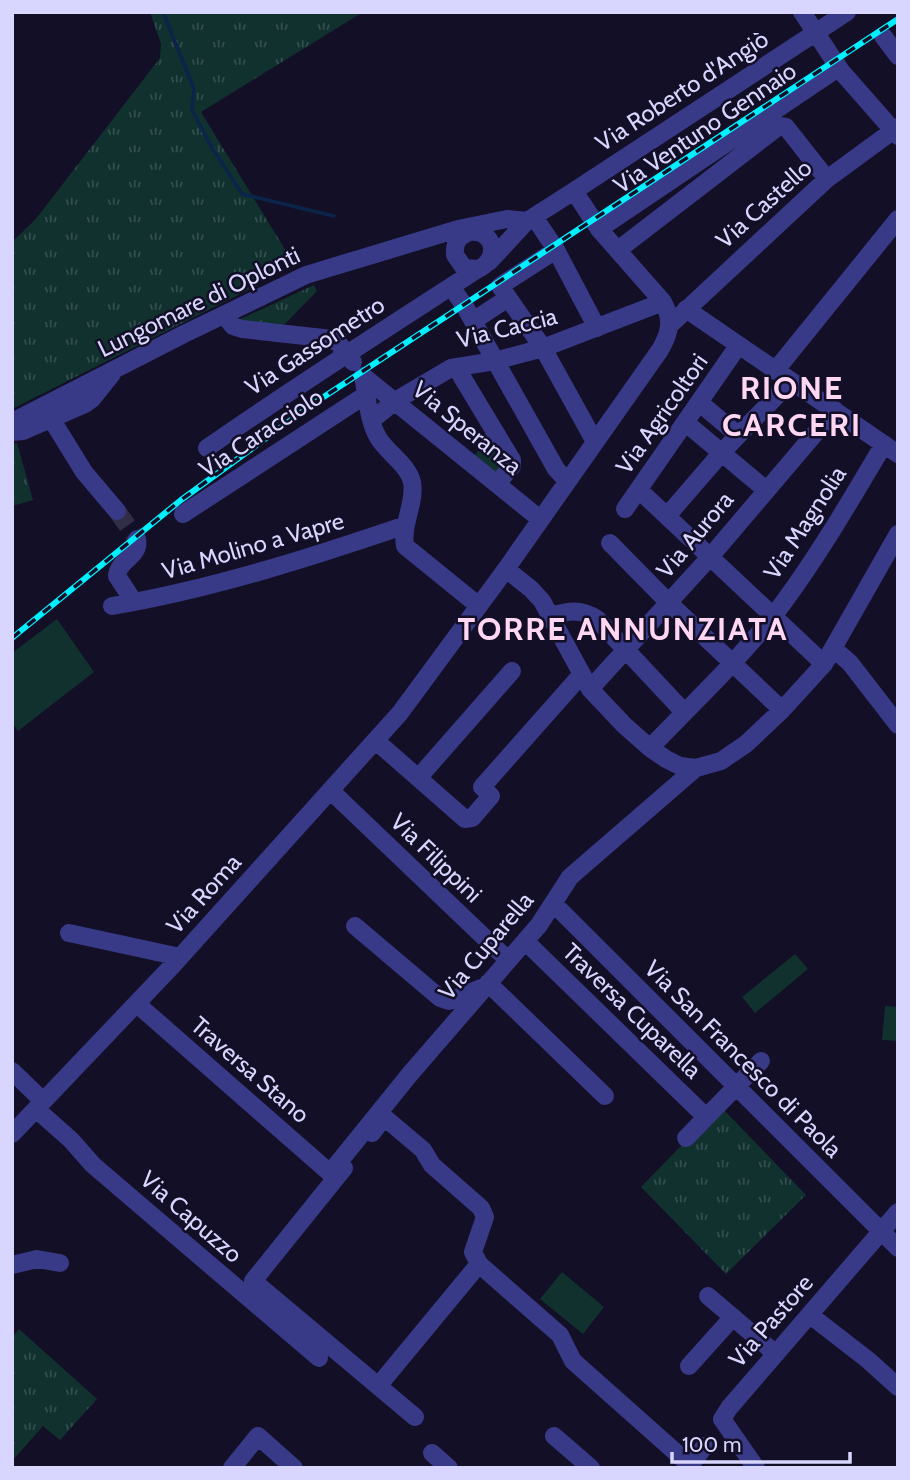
<svg xmlns="http://www.w3.org/2000/svg" width="910" height="1480" font-family="Cabin,sans-serif">
  <style>
    .grass { fill: url(#grass-tufts) }
    .green { fill: #11312f }
    .lines { fill: none; stroke-linecap: round; stroke-linejoin: round }
    .stream { stroke: #0b254a; stroke-width: 3.5 }
    .minor-tunnel { stroke: #302d47; stroke-width: 18; stroke-dasharray: 18 9; stroke-linecap: butt }
    .minor { stroke: #383987; stroke-width: 18 }
    .rail-casing { stroke: #01f0ff; stroke-width: 6 }
    .rail { stroke: #120f27; stroke-width: 3.5; stroke-dasharray: 10; stroke-linecap: butt }
    .labels { text-anchor: middle; stroke-width: 5; stroke-linejoin: round; paint-order: stroke }
    .street-label { font-size: 24px; fill: #d8d5ff; stroke: #120f27 }
    .district-label { font-size: 32px; font-weight: bold; letter-spacing: 2px; fill: #ffd7f2; stroke: #120f27 }
  </style>
  <defs>
    <pattern id="grass-tufts" width="24" height="20" patternUnits="userSpaceOnUse" patternTransform="scale(1.75)"><rect width="24" height="20" fill="#11312f"/><path d="M3 7l-1-3M5 7V3M7 7l1-3M15 17l-1-3M17 17v-4M19 17l1-3" fill="none" stroke="#334e4e"/></pattern>
  </defs>
  <rect width="100%" height="100%" fill="#120f27"/>
  <path class="grass" d="M150 12H363L201 112 289 256 258 282V285L12 409V242L35 220 160 58 161 44Z
    M314 285 317 291 280 329 236 321Z
    M17 443 33 500 12 506V444Z
    M720 1106 806 1195 726 1274 641 1187Z
    M19 1329 97 1399 60 1440 43 1426 12 1461V1337Z"/>
  <path class="green" d="M488 430 509 466 497 480 470 460 481 448 476 442Z
    M57 619 94 672 18 731 12 722V653Z
    M795 954 808 969 755 1013 742 997Z
    M885 1006 898 1007V1041L882 1040Z
    M562 1272 604 1307 583 1334 540 1299Z"/>
  <g class="lines">
    <path class="stream" d="M163 12 194 89 192 110 211 146 242 194 334 216"/>
    <path class="minor-tunnel" d="M117 511 137 539"/>
    <path class="minor" d="M802 12 841 71 898 136
      M883 36 898 56
      M534 217 555 248 597 328
      M599 229 838 68
      M464 230C469 232 475 231 481 233 499 242 493 263 478 269L464 268 455 255C454 243 458 236 470 232
      M556 250 500 286 543 348 595 442
      M618 250 779 126 786 127 827 179
      M489 262 527 221 574 191
      M451 287 464 305 556 469 567 481
      M686 309 898 454
      M224 315 233 326 242 329 332 339 339 344 353 362
      M473 321 508 298
      M670 325 827 179 898 127
      M456 367 512 460V466L497 484
      M775 371 898 219
      M363 376C367 396 368 421 379 439 388 453 408 465 412 482 416 503 401 524 405 546L479 606
      M363 376 540 519
      M700 403 738 435
      M52 420 84 472 117 511
      M372 420 395 401 451 368 495 361 543 348 663 302
      M12 422 184 334 306 275 458 229 507 219 527 221
      M686 423 765 489
      M12 432 23 431 85 404 92 399 112 374
      M207 448C296 386 387 328 478 269
      M639 490 824 664
      M625 509 738 346
      M183 514 367 394
      M667 516 724 450 791 381
      M610 543 669 603 782 710
      M506 569 531 589 542 601 590 689 624 725 650 748 666 759 680 766 696 768 721 761 746 744 782 710 824 664 898 534
      M134 602 117 576C118 559 141 557 137 539
      M112 606C212 589 309 558 406 525
      M550 616C568 611 580 608 597 619L684 712
      M834 649 850 663 898 725
      M590 689 710 557 835 410
      M376 741 465 819 472 818 491 796 482 787 582 674
      M650 748C692 704 737 662 774 615 814 563 851 500 884 444
      M419 777 512 671
      M331 791 508 960
      M554 904 898 1248
      M355 926 440 998 449 1001 481 988
      M69 933 180 957
      M525 941 706 1117
      M488 983 605 1096
      M137 1004 330 1173 410 1074 539 925 570 877 696 768
      M12 1071 43 1101
      M36 1109 71 1140 93 1165 319 1358
      M372 1133 384 1117 423 1150 432 1165 481 1208 485 1217 473 1252 479 1264
      M12 1134 173 965 400 713 506 569 660 350C670 333 673 320 663 302L599 229 574 191 847 12
      M686 1138 761 1061
      M344 1168 253 1281 415 1417
      M12 1265 37 1259 60 1263
      M708 1296 776 1354
      M810 1315 868 1360 898 1387
      M689 1366 733 1317
      M379 1385 479 1264 560 1335 573 1361 690 1465
      M554 1436 591 1468
      M432 1453 449 1468
      M232 1468 258 1436 294 1468
      M688 1468 705 1446
      M756 1468 722 1419 729 1408 898 1212"/>
    <defs>
      <path id="rail" d="M12 638 181 500 313 404 898 19"/>
    </defs>
    <use href="#rail" class="rail-casing"/>
    <use href="#rail" class="rail"/>
  </g>
  <g class="labels">
    <g class="street-label">
      <text transform="translate(682 91) rotate(-33)" y="8">Via Roberto d'Angiò</text>
      <text transform="translate(705 128) rotate(-34)" y="8">Via Ventuno Gennaio</text>
      <text transform="translate(764 204) rotate(-42)" y="8">Via Castello</text>
      <text transform="translate(199 302) rotate(-26)" y="8">Lungomare di Oplonti</text>
      <text transform="translate(507 328) rotate(-14)" y="8">Via Caccia</text>
      <text transform="translate(315 346) rotate(-33)" y="8">Via Gassometro</text>
      <text transform="translate(662 414) rotate(-55)" y="8">Via Agricoltori</text>
      <text transform="translate(467 428) rotate(39)" y="8">Via Speranza</text>
      <text transform="translate(261 433) rotate(-33)" y="8">Via Caracciolo</text>
      <text transform="translate(805 523) rotate(-57)" y="8">Via Magnolia</text>
      <text transform="translate(695 535) rotate(-50)" y="8">Via Aurora</text>
      <text transform="translate(253 546) rotate(-16)" y="8">Via Molino a Vapre</text>
      <text transform="translate(436 858) rotate(44)" y="8">Via Filippini</text>
      <text transform="translate(204 894) rotate(-48)" y="8">Via Roma</text>
      <text transform="translate(486 946) rotate(-50)" y="8">Via Cuparella</text>
      <text transform="translate(632 1011) rotate(44)" y="8">Traversa Cuparella</text>
      <text transform="translate(743 1059) rotate(45)" y="8">Via San Francesco di Paola</text>
      <text transform="translate(250 1070) rotate(41)" y="8">Traversa Stano</text>
      <text transform="translate(191 1217) rotate(41)" y="8">Via Capuzzo</text>
      <text transform="translate(771 1321) rotate(-49)" y="8">Via Pastore</text>
    </g>
    <g class="district-label">
      <text x="792" y="399">RIONE<tspan x="792" dy="37">CARCERI</tspan></text>
      <text x="623" y="640">TORRE ANNUNZIATA</text>
    </g>
  </g>
  <rect width="910" height="1480" fill="none" stroke="#d8d5ff" stroke-width="28"/>
  <path d="M672 1452v10h178v-10" fill="none" stroke="#d8d5ff" stroke-width="3.5"/>
  <text x="682" y="1452" font-size="21" fill="#d8d5ff" stroke="#120f27" stroke-width="5" paint-order="stroke">100 m</text>
</svg>
